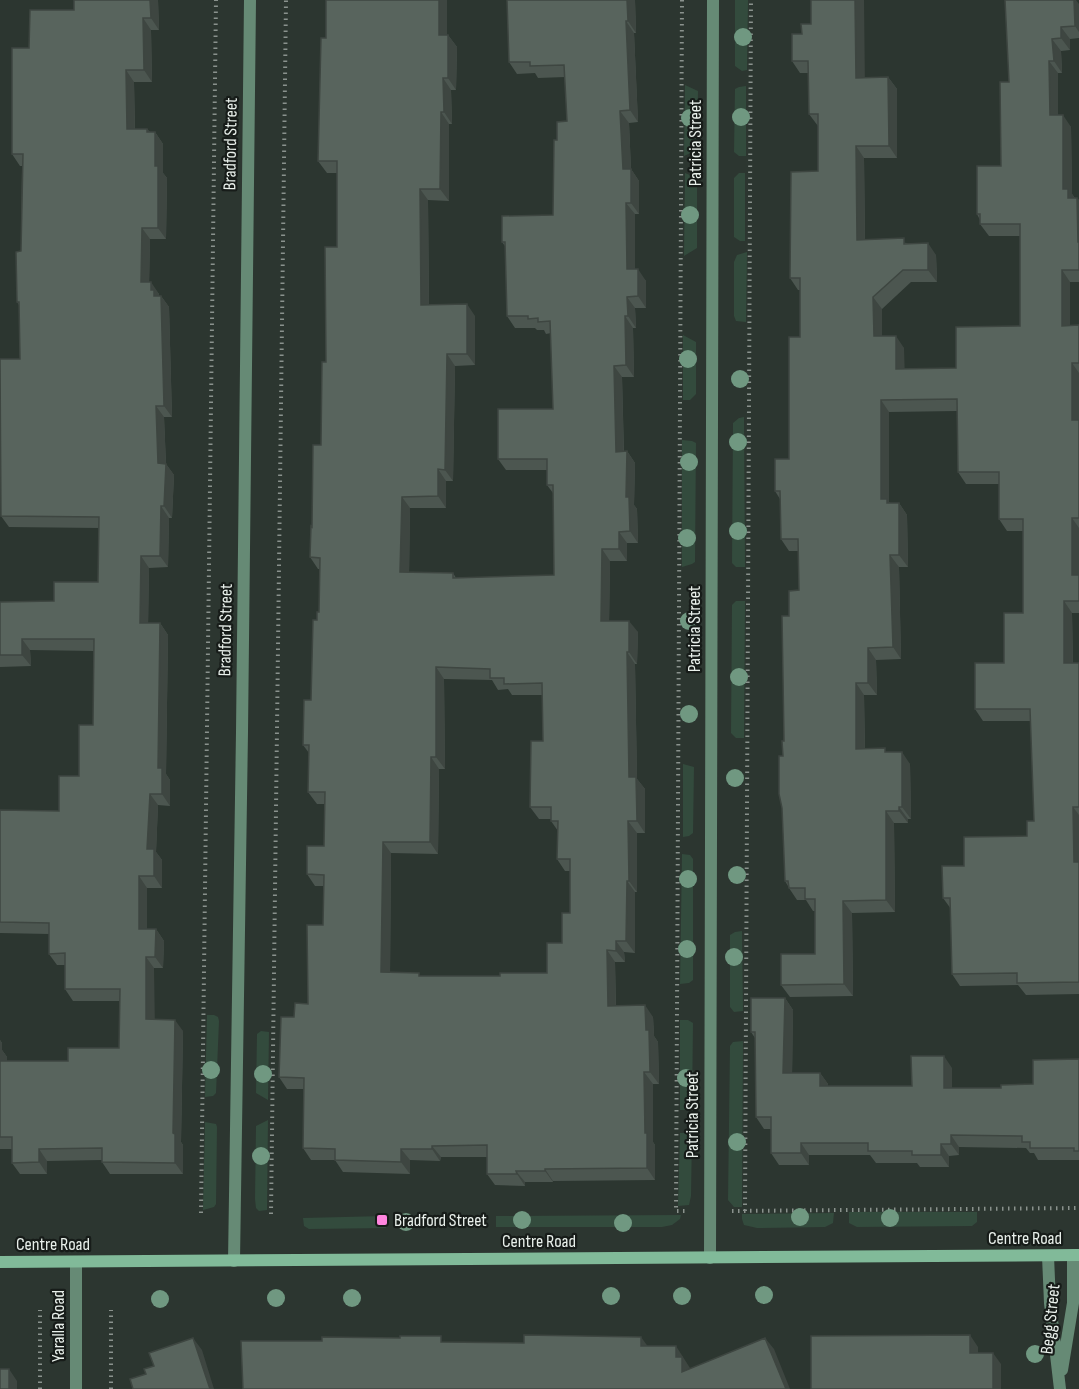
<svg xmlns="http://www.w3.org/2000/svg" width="1079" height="1389" font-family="'Sofia Sans Condensed',sans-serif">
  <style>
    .green { fill: #334b3d }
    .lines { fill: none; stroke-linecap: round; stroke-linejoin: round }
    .path { stroke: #8a928d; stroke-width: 4; stroke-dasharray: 1.5 4.5; stroke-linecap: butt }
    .minor { stroke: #668a75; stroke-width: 12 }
    .secondary { stroke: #81ba99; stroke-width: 12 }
    .tree { fill: #709881 }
    .wall { fill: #4c5650; fill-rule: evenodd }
    .shaded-wall { fill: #3e4641 }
    .building { fill: #58645d; stroke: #3e4641; stroke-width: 1.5; fill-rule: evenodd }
    .poi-dot { fill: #ff85de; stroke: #171c19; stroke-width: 2 }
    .labels { text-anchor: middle; stroke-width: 4.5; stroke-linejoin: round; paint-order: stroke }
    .street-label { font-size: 18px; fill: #e9f0eb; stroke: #171c19 }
    .poi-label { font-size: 18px; fill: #e9f0eb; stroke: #171c19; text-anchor: start }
  </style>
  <rect width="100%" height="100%" fill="#2c3630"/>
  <path class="green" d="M735 0H748L747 70 742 71 735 66Z
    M685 85 698 91 697 150 684 156Z
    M746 86V156H739L734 152 735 89 739 87Z
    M685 173 697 178V248L684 256Z
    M739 173H745V241H740L734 237V178Z
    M747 252 746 322 736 321 734 316V262L737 255Z
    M683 335 696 342V394L690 400H683Z
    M744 417 745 567H736L732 563 733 423 739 418Z
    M682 440 692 441 696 443 695 562 692 564 682 567Z
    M736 601H745L744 738H736L731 733 732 605Z
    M683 764 694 767 693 833 689 836 683 837Z
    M682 854 690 855 693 859V980L689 983 680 984Z
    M742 931 743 1011 734 1012 730 1007V935L735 932Z
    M207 1015H214L218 1017 219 1021 216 1093 213 1096 205 1097Z
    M680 1020H688L693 1023 692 1106 688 1110H680Z
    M261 1031 269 1032 268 1100 256 1093 257 1034Z
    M743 1041 742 1207H734L728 1200 730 1046 733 1042Z
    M268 1120 267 1210 259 1211 256 1208 255 1199 256 1126Z
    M205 1122 216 1124 217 1127 216 1204 214 1207 203 1210Z
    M680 1133H687L692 1135 691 1196 689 1205 678 1206Z
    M849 1212H977V1222L972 1226 857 1227 849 1223Z
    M834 1213 833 1223 825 1227 757 1228 744 1225 742 1219V1214Z
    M681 1215 680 1219 672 1225 662 1227H496V1216Z
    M385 1216 386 1228 309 1229 304 1226 303 1218Z"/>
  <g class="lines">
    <path class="path" d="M682 0 676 1211H688
      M732 1211 1079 1208
      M745 1211 751 0
      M201 1213 216 0
      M271 1214 286 0
      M40 1389V1310
      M111 1389V1310"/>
    <path class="minor" d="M1048 1256 1050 1303 1060 1389
      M710 1258 713 0
      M234 1261 242 732 250 0
      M1062 1370 1073 1303V1255
      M76 1389V1262"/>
    <path class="secondary" d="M0 1262 1079 1255"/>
  </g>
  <g class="tree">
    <circle cx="743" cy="37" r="9"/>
    <circle cx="741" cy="117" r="9"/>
    <circle cx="690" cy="118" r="9"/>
    <circle cx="690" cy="215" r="9"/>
    <circle cx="688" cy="359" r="9"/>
    <circle cx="740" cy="379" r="9"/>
    <circle cx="738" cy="442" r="9"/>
    <circle cx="689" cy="462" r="9"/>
    <circle cx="738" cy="531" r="9"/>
    <circle cx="687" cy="538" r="9"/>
    <circle cx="689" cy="621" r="9"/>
    <circle cx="739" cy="677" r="9"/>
    <circle cx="689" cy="714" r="9"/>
    <circle cx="735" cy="778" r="9"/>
    <circle cx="737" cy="875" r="9"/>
    <circle cx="688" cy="879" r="9"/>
    <circle cx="687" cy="949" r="9"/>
    <circle cx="734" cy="957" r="9"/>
    <circle cx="211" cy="1070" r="9"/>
    <circle cx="263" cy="1074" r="9"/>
    <circle cx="686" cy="1078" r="9"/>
    <circle cx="737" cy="1142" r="9"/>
    <circle cx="261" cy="1156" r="9"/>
    <circle cx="800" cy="1217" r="9"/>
    <circle cx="890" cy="1218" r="9"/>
    <circle cx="522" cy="1220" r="9"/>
    <circle cx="406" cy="1222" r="9"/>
    <circle cx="623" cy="1223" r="9"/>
    <circle cx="764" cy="1295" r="9"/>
    <circle cx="611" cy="1296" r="9"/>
    <circle cx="682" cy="1296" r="9"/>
    <circle cx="276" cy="1298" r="9"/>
    <circle cx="352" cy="1298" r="9"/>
    <circle cx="160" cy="1299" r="9"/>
    <circle cx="1035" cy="1354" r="9"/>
  </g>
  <path class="wall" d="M74 0H158L159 30H151L152 82H134L135 129H147L150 132H155L163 144V173L167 178 166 239H150L149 282 159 294V296H161L169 307 172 417H164L166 464 174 475 172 518H169L168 567 149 568 148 623H160L168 635 166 774 170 780V806L158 805 156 852 162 860V888H147V929H156L164 941 163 968H154V1019L183 1031 181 1142 183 1145V1174H110L102 1162V1160L47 1161V1174H20L12 1163V1149H0V1040L2 1043V1050L7 1057V1061H68L119 1048 120 1001H73L65 989V965H57L49 954V934L0 933V810L59 811 79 776 93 725 94 651 30 650 31 666 0 667V602L54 601 98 582 99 528 9 527 1 516 20 359 19 305 17 302 21 251 22 166H20L12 154 29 48 74 10Z
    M326 0H447V35H448L457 47 456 90H451L452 124H449V201L428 200 429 305 475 316V365L455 366 453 481H446V508H410L409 572 453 573 456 578 554 575 553 493 547 485V470H506L498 459 553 409 551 333 546 334 544 330H537L535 328H515L507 316 505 246 502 242 553 215 557 140 567 121 565 77 538 78 535 73 517 74 509 62 507 0H635L636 33H634L638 122 629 123 631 169 639 181V214H635V269L646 281V308H635L636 328H633L634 377H622L624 452 627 451 635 463 634 505 637 509 638 543H627V561H610L609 621 638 632 637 664H635L637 779 645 789V833H637V892H635V953L624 952 625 962H615L616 1006 653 1017 654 1036 658 1042 659 1084H653V1142L655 1145V1180L553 1181V1182H525V1186L495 1185 487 1174V1157H441L440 1161 410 1160V1174L343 1172 335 1160H311L303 1148 304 1089H287L279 1077 294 1017 308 1004 323 925V886H315L307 874 324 846 325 804H317L308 792 309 753 303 745 311 700 317 620 319 612 320 569H318L310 557 321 445 326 362 337 247V173H327L318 161 326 38ZM444 679 492 680 498 690 508 689 512 695H542L543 741 530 807 539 819H551V821L558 831 557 859 565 871H570V913L562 943 547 973 500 976H421L390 972 391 853 438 854 439 769H445Z
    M1079 4V38L1070 39V50L1061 51 1062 73H1058V115L1071 127 1072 194 1075 198 1079 200V282H1070V326L1079 325V613H1072L1073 663H1079V994L1026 995 1018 985 960 986 952 974 951 909 943 898 964 866 1027 836 1034 821 1031 721H983L975 709 1004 663 1023 613V531H1007L999 519V484H966L958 472 957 411 889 412V502L890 503H899L907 515 908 567H899L901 659 876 660 877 695H864L865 749 887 752 910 764 911 819H908V823H894L895 912 852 913 853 996 790 997 781 985 815 954V911H813L806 900H797L789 888 788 886 785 881 783 756 789 616 799 590V551H789L781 539 780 499 775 491 789 459 800 337V290H798L790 278 818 171V126L809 114 808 73H800L792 61 802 34 811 24 864 77H888L897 89V158H864L865 239 907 243 936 255 937 282H911L882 309V336L904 348V369L956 368 1020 326V236H989L980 224V220L977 214 1001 166 1009 82Z
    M785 998 793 1010 792 1073H820L828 1084V1086H912L952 1068V1088H1001L1033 1084 1079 1059V1160H1038L1034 1153H1030L1026 1148 959 1147V1155L949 1156V1167H920L917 1163H876L870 1155H809V1165H779L771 1153V1129H764L756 1117 755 1038 751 1032Z"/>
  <path class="shaded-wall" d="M150 0H158L159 30 151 18Z
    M439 0H447V47L439 35Z
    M627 0H635L636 33 628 21Z
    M855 0H864L865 90 856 78Z
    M1074 0H1076L1079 4V32L1075 26Z
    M143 18 151 30 152 82 144 70Z
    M626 21 634 33 638 122 630 110Z
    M1061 27 1070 39V50L1061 38Z
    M448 35 457 47 456 90 448 78Z
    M1052 39 1061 51 1062 73 1054 61Z
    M1049 61 1058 73V127L1050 115Z
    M126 70 134 82 135 141 127 129Z
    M888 77 897 89V158L889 146Z
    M443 78 451 90 452 124 444 112Z
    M620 111 629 123 631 171V169L639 181V214L631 203 623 169Z
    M441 112 449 124V201L440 189Z
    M1063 115 1071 127 1072 194 1077 201 1068 198 1063 189Z
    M147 129 155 139V132L163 144V173L167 178 166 239 158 228 155 166Z
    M856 146 864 158 865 252 857 240Z
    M420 189 428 200 429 316 421 305Z
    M1077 198 1079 200V244L1078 242Z
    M626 203 635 214V281L627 269Z
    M142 228 150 239 149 294 141 282Z
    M928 243 936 255 937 282 928 270Z
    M638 269 646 281V308L638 296Z
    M1062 270 1070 282V338L1062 326Z
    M151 282 159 294V297L161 296 169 307 172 417 164 406 151 290Z
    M627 297 635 308 636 328 628 316Z
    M873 297 882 309V348L874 336Z
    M467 304 475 316V365L467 354Z
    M625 316 633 328 634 377 626 365Z
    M896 336 904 348 905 381 896 369Z
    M447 354 455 366 453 481 445 470Z
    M1072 363 1079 373V431L1072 420Z
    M614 366 622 377 624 463 616 452Z
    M881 400 889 412V502L895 511 881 499Z
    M156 406 164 417 166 465V464L174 475 172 518 164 506 158 463Z
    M627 451 635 463 634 505 637 509 638 543 630 531 626 497Z
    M438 469 446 481V508L438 496Z
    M402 497 410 508 409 584 400 572Z
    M899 503 907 515 908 567 899 555Z
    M161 506 169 518 168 567 160 556Z
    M1072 518 1079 528V584L1072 575Z
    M619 532 627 543V561L619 549Z
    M602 549 610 561 609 632 601 621Z
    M890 555 899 567 901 659 893 647Z
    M141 556 149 568 148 635 140 623Z
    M1064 601 1072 613 1073 675 1064 663Z
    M629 621 638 632 637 664 629 652Z
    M160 623 168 635 166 774 170 780V806L162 794 158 768Z
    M22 639 30 650 31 666 22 655Z
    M868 648 876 660 877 695 868 683Z
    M627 652 635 664 637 779 645 789V833L637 821 629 777Z
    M436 667 444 679 445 769 436 757Z
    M856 683 864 695 865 761 856 749Z
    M902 752 910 764 911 819 902 807Z
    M431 757 439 769 438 854 430 842Z
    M150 794 158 805 156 852 162 860V888L154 876 147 849Z
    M899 807 908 819V823L899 811Z
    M1073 807 1079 815V884L1074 862Z
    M886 811 894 823 895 912 886 900Z
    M628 821 637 833V892L629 881Z
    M383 842 391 853 390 984 381 972Z
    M139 876 147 888V941L139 929Z
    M627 881 635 892V953L626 941Z
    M843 901 852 913 853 996 844 984Z
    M156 929 164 941 163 968 155 957Z
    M616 941 624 952 625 962 616 951Z
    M607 950 615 962 616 1018 608 1006Z
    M146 957 154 968 155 1031 146 1019Z
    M785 998 793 1010 792 1084 783 1073Z
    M645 1005 653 1017 654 1036 658 1042 659 1084 650 1072 646 1030Z
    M175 1020 183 1031 181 1142 183 1145V1174L175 1163 173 1133Z
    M0 1040 2 1043V1050L7 1057V1073L0 1063Z
    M944 1056 952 1068V1100L944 1088Z
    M644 1072 653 1084V1142L655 1145V1180L647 1168 645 1133Z
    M820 1073 828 1084V1098L820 1086Z
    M951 1135 959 1147V1155L951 1144Z
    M801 1143 809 1155V1165L801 1153Z
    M941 1144 949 1156V1167L941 1155Z
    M432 1146 441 1157 440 1161 432 1149Z
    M39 1149 47 1161V1174L39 1162Z
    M401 1149 410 1160V1174L401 1162Z
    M545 1169 553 1181V1182L545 1171Z
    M516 1171 525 1182V1186L517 1174Z
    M970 1335 978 1347V1365L970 1353Z
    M641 1337 649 1348 641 1346Z
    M193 1338 202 1350 214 1389H210Z
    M765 1338 774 1349 790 1389H786Z
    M676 1346 690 1368 682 1372 676 1357Z
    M993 1353 1001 1364V1389H993Z
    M9 1369 17 1381V1389H9Z"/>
  <path class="building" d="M74 0H150L151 18H143L144 70H126L127 129H147V132H155V166H158V228H142L141 282H151V290H154V296H161L164 406H156L158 463 166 464 164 506H161L160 556H141L140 623H160L158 768H162V794H150L147 849H154V876H139V929H156L155 957H146V1019L175 1020 173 1133 175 1134V1163L102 1162V1148L39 1149V1162L12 1163V1137H0V1061H68V1048H119L120 989H65V953L49 954V923L0 922V810L59 811V776H79V725H93L94 639H22V655H0V602L54 601V582H98L99 517 1 516 0 359H20L19 302H17L16 252 21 251 23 154H12V48H29L30 10H74Z
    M326 0H439V35H448V78H443L444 112H441L440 189H420L421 305 467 304V354H447L445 470 438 469V496L402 497 400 572 453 573V578L554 575 553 485H547V459H498V409H553L550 321 538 322V318L528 319V316H507L505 242H502V216L553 215 554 140H557V122L567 121 564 65 530 66V62H509L507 0H627L628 21H626L630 110 620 111 623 169H631V203H626L627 269H638V296L627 297 628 316H625L626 365 614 366 616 452 627 451 626 497H629L630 531 619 532V549H602L601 621H629V652H627L629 777H636L637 821H628L629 881H627L626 941H616V951L607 950 608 1006 645 1005 646 1030H649L650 1072H644L645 1133H647V1168L545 1169V1171H516L517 1174H487V1145L432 1146V1149H401V1162L335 1160V1149L303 1148 304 1078 279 1077 281 1017H294L295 1003 308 1004 307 925H323L324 875 307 874V846H324L325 792H308L309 745H303L304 700H311L313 620H317V612H319L320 558 310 557 311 526 312 527 313 445H321L322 362H326L325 247H337V161H318L321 38H326ZM436 667 490 669V678H504V684L542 683 543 741H531L530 807H551V821H558L557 859H570V913H562V943H547V973H500V976H419V973L381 972 383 842H430L431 757H436Z
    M811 0H855L856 78 888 77 889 146H856L857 240 904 238V244L928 243V270H903L873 297 874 336H896V369L956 368V327L1020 326V224H980V214H977V166H1001L1000 82H1009L1005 0H1074L1075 26 1061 27V38L1052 39 1054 61H1049L1050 115H1063V189H1068V198H1077L1078 242H1079V270H1062V326L1079 325V363H1072V420H1079V518H1072V575H1079V601H1064V663H1079V807H1073L1074 862H1079V982L1017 983V973L952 974 950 898H943L942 866H964V837L1027 836V821H1034L1030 709H975V663H1004V613H1023V519H999V472H958L957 399 881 400V499H887V503H899V555H890L893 647 868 648V683H856V749L885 748V752H902V807H899V811H886V900L843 901 844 984 781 985V954H815V899H805V888H789L788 881H785L782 808 779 794V756H783L782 741H784L782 616H789V591L799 590 798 539H781L780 491H775V459H789V337H800V278H790L791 172 818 171V114H809L808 61H792V34H802L801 24H811Z
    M751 998H785L783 1073H820V1086H912L911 1056H944V1088H1001V1085L1033 1084V1060L1079 1059V1151H1074V1148H1030V1142H1022V1136L951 1135V1144H941V1155H912V1151H868V1143H801V1153H771V1117H756L755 1032H751Z
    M524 1335 641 1337V1346H676V1357H682V1372L765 1338 786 1389H243L241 1341H322V1337L400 1338V1336H441V1342L524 1343Z
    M970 1335V1353H993V1389H811V1336Z
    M193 1338 210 1389H133L130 1379 146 1374 144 1369 154 1366 149 1353Z
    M0 1369H9V1389H0Z"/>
  <rect class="poi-dot" x="376" y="1214" width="12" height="12" rx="3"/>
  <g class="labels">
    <g class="street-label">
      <text transform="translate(695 143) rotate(-90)" y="6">Patricia Street</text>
      <text transform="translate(230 144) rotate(-89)" y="6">Bradford Street</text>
      <text transform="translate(694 629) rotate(-90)" y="6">Patricia Street</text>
      <text transform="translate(225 630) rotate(-89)" y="6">Bradford Street</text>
      <text transform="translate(692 1115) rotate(-90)" y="6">Patricia Street</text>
      <text x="1025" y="1244">Centre Road</text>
      <text x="539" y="1247">Centre Road</text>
      <text x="53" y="1250">Centre Road</text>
      <text transform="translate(1050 1319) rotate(-84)" y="6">Begg Street</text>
      <text transform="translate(58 1326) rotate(-90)" y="6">Yaralla Road</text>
    </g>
    <g class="poi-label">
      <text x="394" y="1226">Bradford Street</text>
    </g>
  </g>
</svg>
